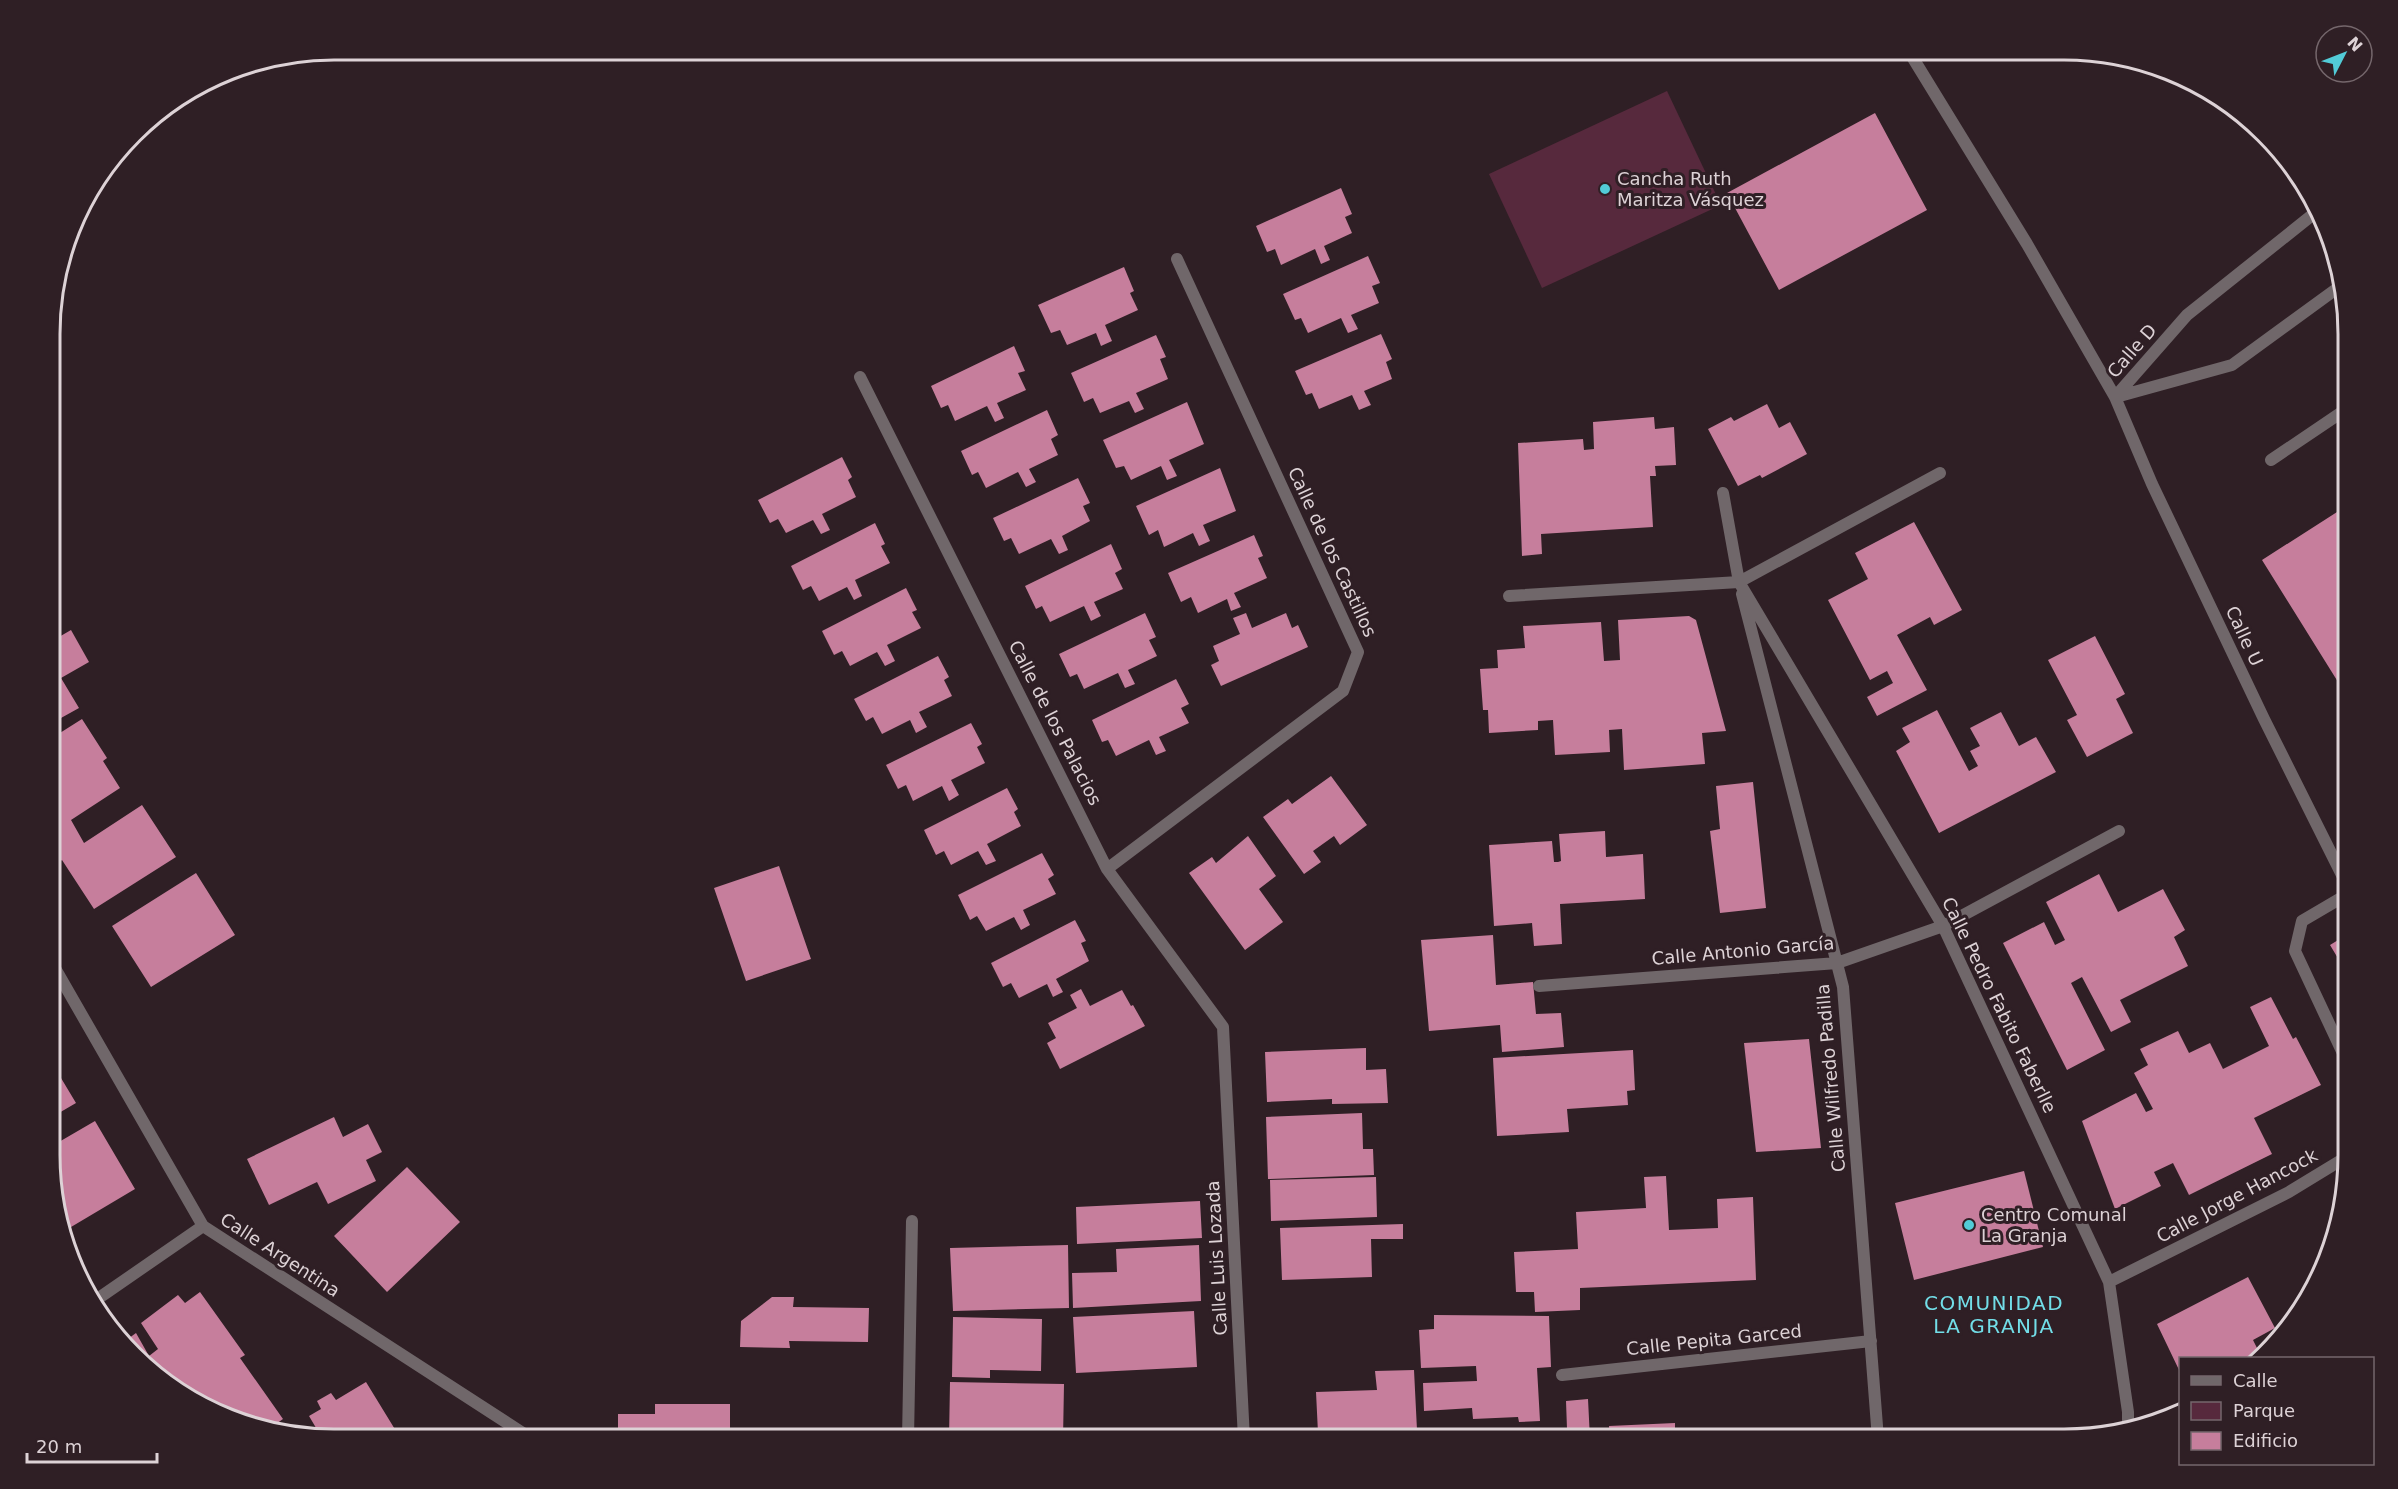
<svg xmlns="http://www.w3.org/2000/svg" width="2398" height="1489" font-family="'DejaVu Sans',sans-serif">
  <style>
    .green { fill: #57293d }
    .building { fill: #c67e9c }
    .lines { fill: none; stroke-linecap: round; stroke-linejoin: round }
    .lane { stroke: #70676a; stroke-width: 12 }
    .street { stroke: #70676a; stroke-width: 12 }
    .poi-dot { fill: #52cbd7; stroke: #2f1f25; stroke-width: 2 }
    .labels { text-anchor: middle; stroke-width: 6; stroke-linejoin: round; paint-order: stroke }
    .poi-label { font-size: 18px; fill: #ddd2d6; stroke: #2f1f25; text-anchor: start }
    .street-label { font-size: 18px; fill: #ddd2d6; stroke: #2f1f25 }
    .neighbourhood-label { font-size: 20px; letter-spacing: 1.5px; fill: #72dee8; stroke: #2f1f25 }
    .rim { fill: none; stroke: #ddd2d6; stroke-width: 3 }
  </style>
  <rect width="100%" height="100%" fill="#2f1f25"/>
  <path class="green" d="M1667 91 1721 205 1542 288 1489 174Z"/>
  <path class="building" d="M1875 113 1927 210 1779 290 1727 193Z
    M1341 188 1352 214 1345 217 1352 233 1324 246 1330 260 1321 264 1315 249 1281 265 1275 249 1267 252 1256 226Z
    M1368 256 1380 283 1372 286 1379 303 1351 315 1358 329 1348 333 1341 318 1308 333 1301 318 1295 320 1283 294Z
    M1124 267 1134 291 1130 293 1138 310 1105 325 1112 341 1101 346 1096 333 1067 345 1060 330 1051 333 1038 305Z
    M1381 334 1392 359 1386 362 1392 379 1364 391 1371 405 1359 410 1352 395 1319 409 1312 393 1306 395 1295 371Z
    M1156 335 1166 357 1160 359 1168 379 1136 393 1144 409 1135 413 1129 401 1100 413 1093 398 1084 402 1071 373Z
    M1014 346 1025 371 1018 373 1026 390 997 403 1004 418 995 422 987 406 955 421 948 405 941 408 931 386Z
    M1187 402 1204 444 1169 460 1177 476 1167 480 1161 466 1131 480 1124 466 1116 468 1103 440Z
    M1767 404 1779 428 1790 422 1807 454 1762 478 1760 475 1738 486 1708 429 1731 417 1734 421Z
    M1047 410 1058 435 1051 439 1058 455 1029 469 1036 482 1026 487 1018 472 986 488 978 472 972 475 961 451Z
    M1654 417 1655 429 1674 427 1676 465 1655 466 1656 476H1650L1653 527 1541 534 1542 554 1522 556 1518 443 1583 439 1584 450 1594 449 1593 422Z
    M842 457 852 477 848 480 856 497 822 514 830 530 821 534 813 520 786 533 778 519 770 523 758 500Z
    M1220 468 1236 511 1203 525 1210 541 1199 546 1193 533 1164 547 1158 530 1149 535 1136 506Z
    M1078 478 1090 503 1083 506 1090 521 1062 536 1068 550 1059 554 1051 539 1019 554 1011 538 1004 541 993 518Z
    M2348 505V698L2262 560Z
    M1914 522 1962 610 1934 625 1930 617 1897 635 1927 690 1877 716 1867 697 1893 683 1887 671 1870 680 1828 600 1868 579 1855 553Z
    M875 523 885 544 881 546 890 563 855 580 862 596 854 600 847 587 819 601 811 586 803 590 791 566Z
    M1254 535 1263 556 1258 558 1267 578 1234 593 1241 607 1231 611 1227 599 1198 613 1191 597 1181 602 1168 573Z
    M1111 544 1122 569 1115 573 1123 589 1094 602 1101 616 1091 621 1084 606 1050 622 1042 606 1036 609 1025 586Z
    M906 588 917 610 912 612 921 628 887 645 895 661 885 666 877 652 850 666 842 651 834 655 822 631Z
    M52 606 59 618 52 623Z
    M1145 613 1156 637 1149 640 1157 656 1128 670 1135 684 1125 688 1118 673 1084 689 1077 674 1070 677 1059 654Z
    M1246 613 1252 628 1286 613 1292 628 1298 625 1308 647 1221 686 1211 665 1219 661 1213 646 1240 634 1233 618Z
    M1689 616 1696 620 1726 731 1702 733 1705 764 1624 770 1622 729 1609 730 1610 752 1555 755 1553 720 1538 721V730L1489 733 1488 710H1483L1480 669 1498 668 1497 650 1525 648 1523 626 1601 622 1604 661 1620 660 1618 620Z
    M71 630 89 662 61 678 79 708 52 723V641Z
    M2095 636 2125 694 2116 699 2133 733 2087 757 2067 720 2077 715 2048 660Z
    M938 656 949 677 944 680 952 696 919 712 927 727 916 733 910 720 882 734 873 717 866 721 854 699Z
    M1176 679 1189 704 1181 708 1189 723 1159 737 1166 751 1156 755 1149 740 1116 756 1108 740 1102 742 1092 720Z
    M1937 710 1969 771 1978 766 1970 751 1980 746 1970 728 2001 712 2019 746 2036 737 2056 772 1939 833 1896 751 1910 742 1902 728Z
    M82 719 107 758 103 761 120 788 71 820 84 843 142 805 176 857 94 909 62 860 57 864 52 856V738Z
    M971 723 982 744 977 747 985 763 951 780 959 795 949 801 942 786 913 801 906 785 898 789 886 765Z
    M1331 776 1367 825 1340 845 1334 836 1313 851 1321 862 1304 874 1263 817 1288 799 1292 804Z
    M1753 782 1766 908 1720 913 1710 831 1720 829 1716 786Z
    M1007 788 1018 809 1014 812 1021 826 987 844 996 861 986 865 978 851 951 865 944 851 936 855 924 830Z
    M1605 831 1606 857 1643 854 1645 899 1560 904 1562 944 1534 946 1532 923 1494 926 1489 845 1552 841 1554 862H1558L1561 861 1559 834Z
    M1248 836 1276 876 1259 889 1283 922 1245 950 1189 873 1212 857 1216 863Z
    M1042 853 1054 875 1048 879 1056 894 1023 910 1030 925 1021 930 1014 917 986 931 977 916 970 920 958 895Z
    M779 866 811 959 746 981 714 888Z
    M196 873 235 935 151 987 112 926Z
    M2099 874 2118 912 2163 889 2185 930 2174 937 2188 966 2120 1000 2131 1022 2111 1032 2082 977 2071 983 2105 1050 2067 1070 2003 943 2044 922 2055 945 2065 940 2046 902Z
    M1075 920 1086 941 1081 943 1089 961 1056 979 1063 992 1053 997 1047 984 1019 998 1011 983 1003 987 991 963Z
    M2348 934V975L2330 945Z
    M1493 935 1496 985 1533 982 1536 1014 1561 1013 1564 1047 1502 1052 1500 1025 1429 1031 1421 940Z
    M1081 989 1090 1006 1122 990 1131 1006 1133 1005 1145 1026 1060 1069 1047 1043 1056 1038 1048 1023 1077 1008 1070 995Z
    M2271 997 2293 1039 2296 1037 2321 1085 2254 1118 2272 1154 2189 1195 2173 1163 2154 1172 2161 1186 2115 1209 2082 1121 2136 1093 2146 1112 2153 1109 2134 1073 2148 1065 2140 1049 2178 1031 2189 1053 2210 1043 2223 1069 2269 1046 2250 1007Z
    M1809 1039 1821 1148 1756 1152 1744 1043Z
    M1366 1048V1070L1386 1069 1388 1103 1332 1104V1099L1267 1102 1265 1052Z
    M1633 1050 1635 1090 1627 1091 1628 1105 1567 1109 1569 1132 1497 1136 1493 1058Z
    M52 1063 76 1103 52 1117Z
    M1362 1113 1363 1149H1373L1374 1175 1268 1179 1266 1117Z
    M334 1117 343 1137 368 1124 382 1152 366 1160 376 1181 328 1204 317 1182 269 1205 247 1159Z
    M95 1121 135 1189 66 1230 52 1192V1146Z
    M407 1167 460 1222 387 1292 334 1236Z
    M2024 1171 2043 1247 1914 1280 1895 1203Z
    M1666 1176 1669 1230 1718 1228 1717 1199 1753 1197 1756 1280 1580 1288V1310L1535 1312 1534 1292H1516L1514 1252 1578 1249 1576 1212 1646 1208 1644 1177Z
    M1376 1177 1377 1217 1271 1221 1270 1180Z
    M1200 1201 1202 1238 1077 1244 1076 1207Z
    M1403 1224V1239H1371L1372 1277 1282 1280 1280 1228Z
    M1068 1245 1069 1308 953 1311 950 1248Z
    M1199 1245 1201 1301 1073 1308 1072 1273 1117 1272 1116 1249Z
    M2248 1277 2275 1328 2253 1340 2259 1352 2252 1358H2180V1372L2157 1324Z
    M200 1292 245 1355 240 1358 283 1419 266 1431 176 1392 125 1341 136 1333 149 1356 158 1349 141 1323 178 1295 185 1303Z
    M772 1297H794L793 1307 869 1308 868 1342 789 1341 790 1348 740 1347 741 1321Z
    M1194 1311 1197 1367 1076 1373 1073 1317Z
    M1434 1315 1549 1316 1551 1367 1537 1368 1540 1421 1519 1422 1518 1417 1473 1419 1472 1408 1424 1411 1423 1383 1477 1381 1476 1366 1421 1368 1419 1330 1434 1329Z
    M953 1317 1042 1319 1041 1371 990 1370V1378L952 1377Z
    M1414 1370 1417 1430 1318 1433 1316 1392 1377 1390 1375 1371Z
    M366 1382 396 1431 381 1439 322 1438 309 1416 321 1409 317 1401 331 1393 336 1400Z
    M950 1382 1064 1384 1063 1439H949Z
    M1588 1399 1590 1439H1522V1431L1567 1429 1566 1401Z
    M655 1404H730V1439H618V1414H655Z
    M1675 1423V1439H1610L1609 1426Z
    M426 1428 434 1439H409Z
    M1763 1432 1764 1439H1702V1435Z"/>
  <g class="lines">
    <path class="lane" d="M2271 460 2348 408"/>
    <path class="street" d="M1908 50 2027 244 2115 397 2152 484 2264 719 2348 887
      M860 377 1107 869 1223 1027 1244 1439
      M2115 397 2187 315 2316 212
      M2116 397 2232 365 2339 287
      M1723 493 1739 582 1943 926 2109 1282 2128 1412V1425
      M1742 594 1843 987 1878 1439
      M1509 596 1739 582 1940 473
      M1107 869 1343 691 1358 652 1177 259
      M2348 894 2302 921 2295 951 2348 1064
      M52 963 203 1226 532 1439
      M1539 986 1837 963 1943 926 2119 831
      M2109 1282 2289 1192 2348 1156
      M93 1302 203 1226
      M1562 1375 1871 1341
      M908 1439 912 1221"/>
  </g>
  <g class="poi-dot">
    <circle cx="1605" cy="189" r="6"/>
    <circle cx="1969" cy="1225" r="6"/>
  </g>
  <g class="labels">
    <g class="poi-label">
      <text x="1617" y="185">Cancha Ruth<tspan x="1617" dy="21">Maritza Vásquez</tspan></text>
      <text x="1981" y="1221">Centro Comunal<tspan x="1981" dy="21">La Granja</tspan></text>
    </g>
    <g class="street-label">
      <text transform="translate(2132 351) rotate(-49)" y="6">Calle D</text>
      <text transform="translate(1332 552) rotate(65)" y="6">Calle de los Castillos</text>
      <text transform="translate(2244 636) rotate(65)" y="6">Calle U</text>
      <text transform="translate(1055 723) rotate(63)" y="6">Calle de los Palacios</text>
      <text transform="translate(1743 951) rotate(-5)" y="6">Calle Antonio García</text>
      <text transform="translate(1999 1005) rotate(64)" y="6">Calle Pedro Fabito Faberlle</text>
      <text transform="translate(1831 1078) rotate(-95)" y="6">Calle Wilfredo Padilla</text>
      <text transform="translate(2237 1196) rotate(-28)" y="6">Calle Jorge Hancock</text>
      <text transform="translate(280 1255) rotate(33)" y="6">Calle Argentina</text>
      <text transform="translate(1217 1258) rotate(-93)" y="6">Calle Luis Lozada</text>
      <text transform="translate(1714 1340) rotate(-6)" y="6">Calle Pepita Garced</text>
    </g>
    <g class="neighbourhood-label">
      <text x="1994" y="1310">COMUNIDAD<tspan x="1994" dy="23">LA GRANJA</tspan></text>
    </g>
  </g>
  <path d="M0 0H2398V1489H0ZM334 60H2064A274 274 0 0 1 2338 334V1155A274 274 0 0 1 2064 1429H334A274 274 0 0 1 60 1155V334A274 274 0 0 1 334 60Z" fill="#2f1f25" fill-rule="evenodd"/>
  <path class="rim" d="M334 60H2064A274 274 0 0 1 2338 334V1155A274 274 0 0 1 2064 1429H334A274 274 0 0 1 60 1155V334A274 274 0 0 1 334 60Z"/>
  <rect x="2179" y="1357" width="195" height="108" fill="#2f1f25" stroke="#75676c" stroke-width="1.5"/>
  <rect x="2191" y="1376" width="30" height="9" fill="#70676a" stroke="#75676c" stroke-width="1.5"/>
  <text x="2233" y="1387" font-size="18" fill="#ddd2d6">Calle</text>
  <rect x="2191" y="1402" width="30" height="18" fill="#57293d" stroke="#75676c" stroke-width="1.5"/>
  <text x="2233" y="1417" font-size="18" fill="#ddd2d6">Parque</text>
  <rect x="2191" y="1432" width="30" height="18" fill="#c67e9c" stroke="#75676c" stroke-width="1.5"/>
  <text x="2233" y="1447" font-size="18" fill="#ddd2d6">Edificio</text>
  <g transform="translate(2344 54) rotate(48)"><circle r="28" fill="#2f1f25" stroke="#75676c" stroke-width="1.5"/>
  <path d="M0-4.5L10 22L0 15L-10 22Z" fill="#52cbd7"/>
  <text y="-9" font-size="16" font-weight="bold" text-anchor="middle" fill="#ddd2d6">N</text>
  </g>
  <path d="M27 1453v9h130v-9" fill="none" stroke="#ddd2d6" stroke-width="3"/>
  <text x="36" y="1453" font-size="18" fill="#ddd2d6" stroke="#2f1f25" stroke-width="4.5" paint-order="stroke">20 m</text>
</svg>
